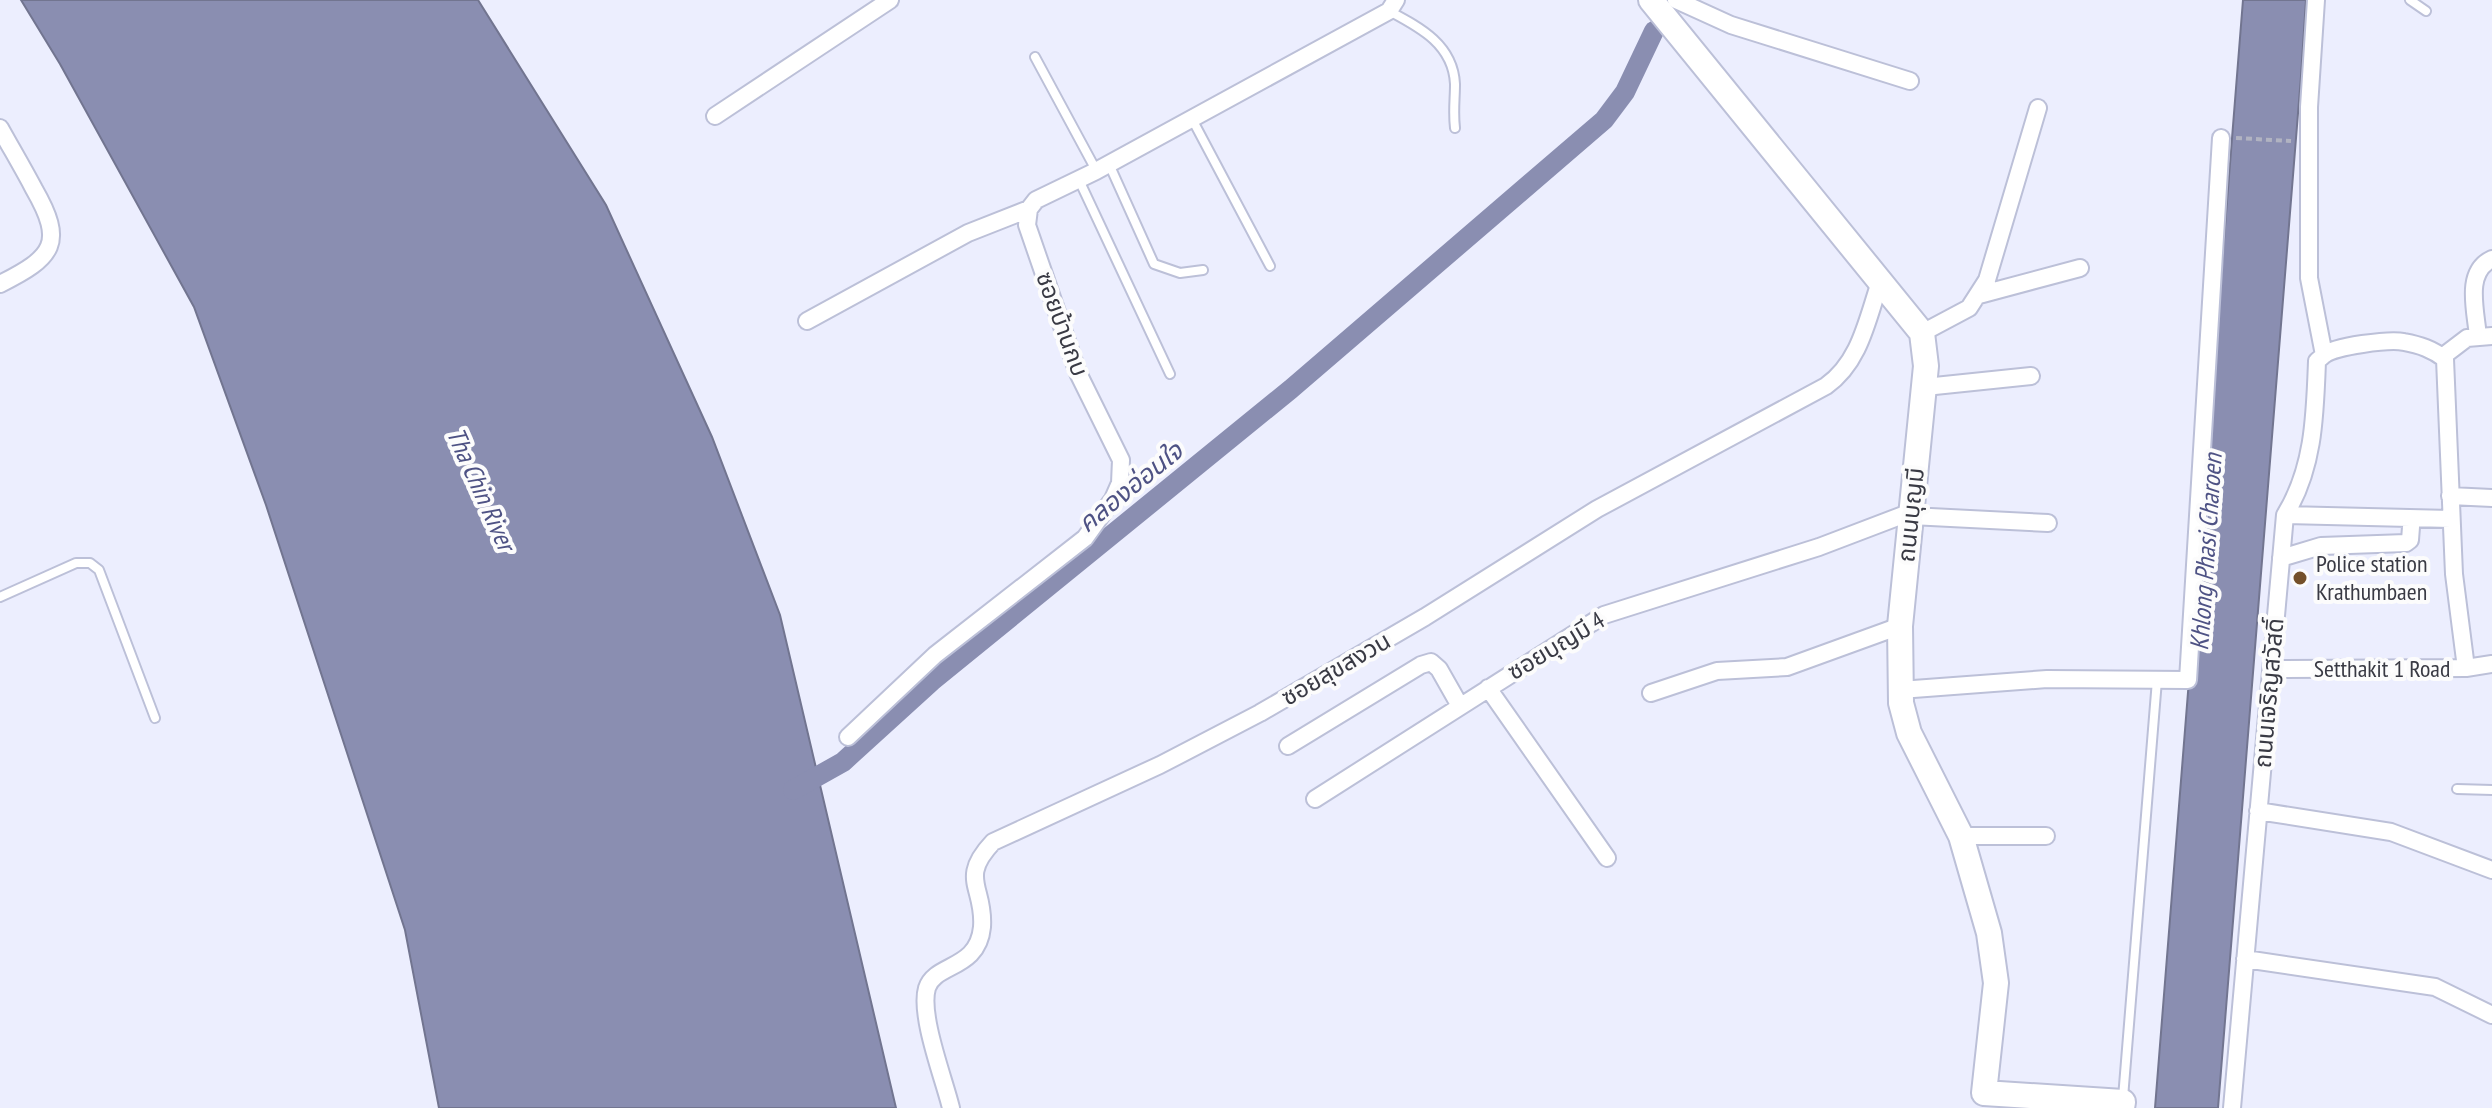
<svg xmlns="http://www.w3.org/2000/svg" width="2492" height="1108" font-family="'PT Sans Narrow','Noto Sans Thai',sans-serif">
  <style>
    .water { fill: #8a8eb1; stroke: #727590; stroke-width: 2 }
    .lines { fill: none; stroke-linecap: round; stroke-linejoin: round }
    .canal { stroke: #8a8eb1; stroke-width: 20 }
    .lane-casing { stroke: #bcc0d8; stroke-width: 12 }
    .street-casing { stroke: #bcc0d8; stroke-width: 20 }
    .secondary-casing { stroke: #bcc0d8; stroke-width: 28 }
    .path { stroke: #b1b3c1; stroke-width: 4; stroke-dasharray: 6 4; stroke-linecap: butt }
    .lane { stroke: #fff; stroke-width: 8 }
    .street { stroke: #fff; stroke-width: 16 }
    .secondary { stroke: #fff; stroke-width: 24 }
    .poi-dot { fill: #74502a; stroke: #fcfcfc; stroke-width: 3 }
    .labels { text-anchor: middle; stroke-width: 8; stroke-linejoin: round; paint-order: stroke }
    .street-label { font-size: 24px; fill: #393a44; stroke: #fcfcfc }
    .poi-label { font-size: 24px; fill: #393a44; stroke: #fcfcfc; text-anchor: start }
    .water-label { font-size: 26px; font-style: italic; fill: #4e5284; stroke: #fcfcfc }
  </style>
  <rect width="100%" height="100%" fill="#eceefe"/>
  <path class="water" d="M21 0H478L606 205 712 437 780 615 896 1108H439L405 930 266 505 194 307 60 64Z
    M2243 0H2306L2301 76 2218 1108H2155Z"/>
  <g class="lines">
    <path class="canal" d="M793 790 843 762 932 681 1291 389 1604 120 1625 92 1654 31"/>
    <defs>
      <path id="lane" d="M2410 0 2426 11
        M1389 11C1419 27 1453 44 1455 84 1455 99 1453 112 1455 128
        M1035 57 1096 170
        M1192 119 1270 266
        M1109 164 1154 264 1180 273 1203 270
        M1079 180 1170 374
        M0 597 76 563H90L99 570 155 718
        M2457 789 2492 790
        M2123 1098 2157 680"/>
      <path id="street" d="M1676 0 1731 25 1910 81
        M715 116 890 0
        M0 128C11 148 23 168 34 189 65 243 54 257 0 284
        M1979 295 2080 268
        M807 321 968 233 1029 209
        M1922 333 1969 308 1987 280 2038 108
        M2478 337C2476 311 2464 272 2492 259
        M2324 355C2334 346 2390 339 2404 342 2420 345 2432 349 2445 359L2454 574 2466 668
        M2442 357 2467 338 2492 336
        M1925 387 2031 376
        M2450 496 2492 498
        M2285 515 2451 519
        M1911 516 2048 523
        M2281 558 2321 546 2406 543 2410 540 2411 527
        M2272 669 2466 668 2492 664
        M1488 688 1607 858
        M1900 690 2047 679 2188 680 2221 138
        M1651 693 1717 671 1787 667 1900 626
        M848 737 935 655 1085 538 1113 499 1120 483 1121 460 1078 373 1027 225 1029 209 1036 200 1096 171 1389 11 1396 0
        M1288 746 1421 665 1431 662 1439 669 1460 706
        M1315 799 1604 615 1819 547 1911 512
        M2258 811 2391 832 2492 870
        M1961 836H2046
        M2245 959 2435 987 2492 1015
        M951 1108C944 1079 919 1015 927 988 935 963 978 970 982 927 985 887 958 879 993 842L1160 765 1260 713 1425 617 1597 509 1826 386C1860 362 1867 320 1880 282
        M2232 1108 2285 515C2314 468 2315 415 2317 361L2324 355 2309 278V107L2316 0"/>
      <path id="secondary" d="M1651 0 1922 333 1926 366 1900 626 1901 703 1909 733 1961 836 1989 933 1996 983 1984 1093 2123 1102 2122 1108"/>
    </defs>
    <use href="#lane" class="lane-casing"/>
    <use href="#street" class="street-casing"/>
    <use href="#secondary" class="secondary-casing"/>
    <path class="path" d="M2236 138 2291 141"/>
    <use href="#lane" class="lane"/>
    <use href="#street" class="street"/>
    <use href="#secondary" class="secondary"/>
  </g>
  <circle class="poi-dot" cx="2300" cy="578" r="8"/>
  <g class="labels">
    <g class="street-label">
      <text transform="translate(1062 324) rotate(70)" y="8">ซอยบ้านกบ</text>
      <text transform="translate(1911 515) rotate(-84)" y="8">ถนนบุญมี</text>
      <text transform="translate(1556 646) rotate(-31)" y="8">ซอยบุญมี 4</text>
      <text transform="translate(1336 669) rotate(-30)" y="8">ซอยสุขสงวน</text>
      <text x="2382" y="677">Setthakit 1 Road</text>
      <text transform="translate(2269 693) rotate(-85)" y="8">ถนนเจริญสวัสดิ์</text>
    </g>
    <g class="poi-label">
      <text x="2316" y="572">Police station<tspan x="2316" dy="28">Krathumbaen</tspan></text>
    </g>
    <g class="water-label">
      <text transform="translate(1130 487) rotate(-39)" y="9">คลองอ่อนใจ</text>
      <text transform="translate(481 489) rotate(66)" y="9">Tha Chin River</text>
      <text transform="translate(2206 552) rotate(-86)" y="9">Khlong Phasi Charoen</text>
    </g>
  </g>
</svg>
